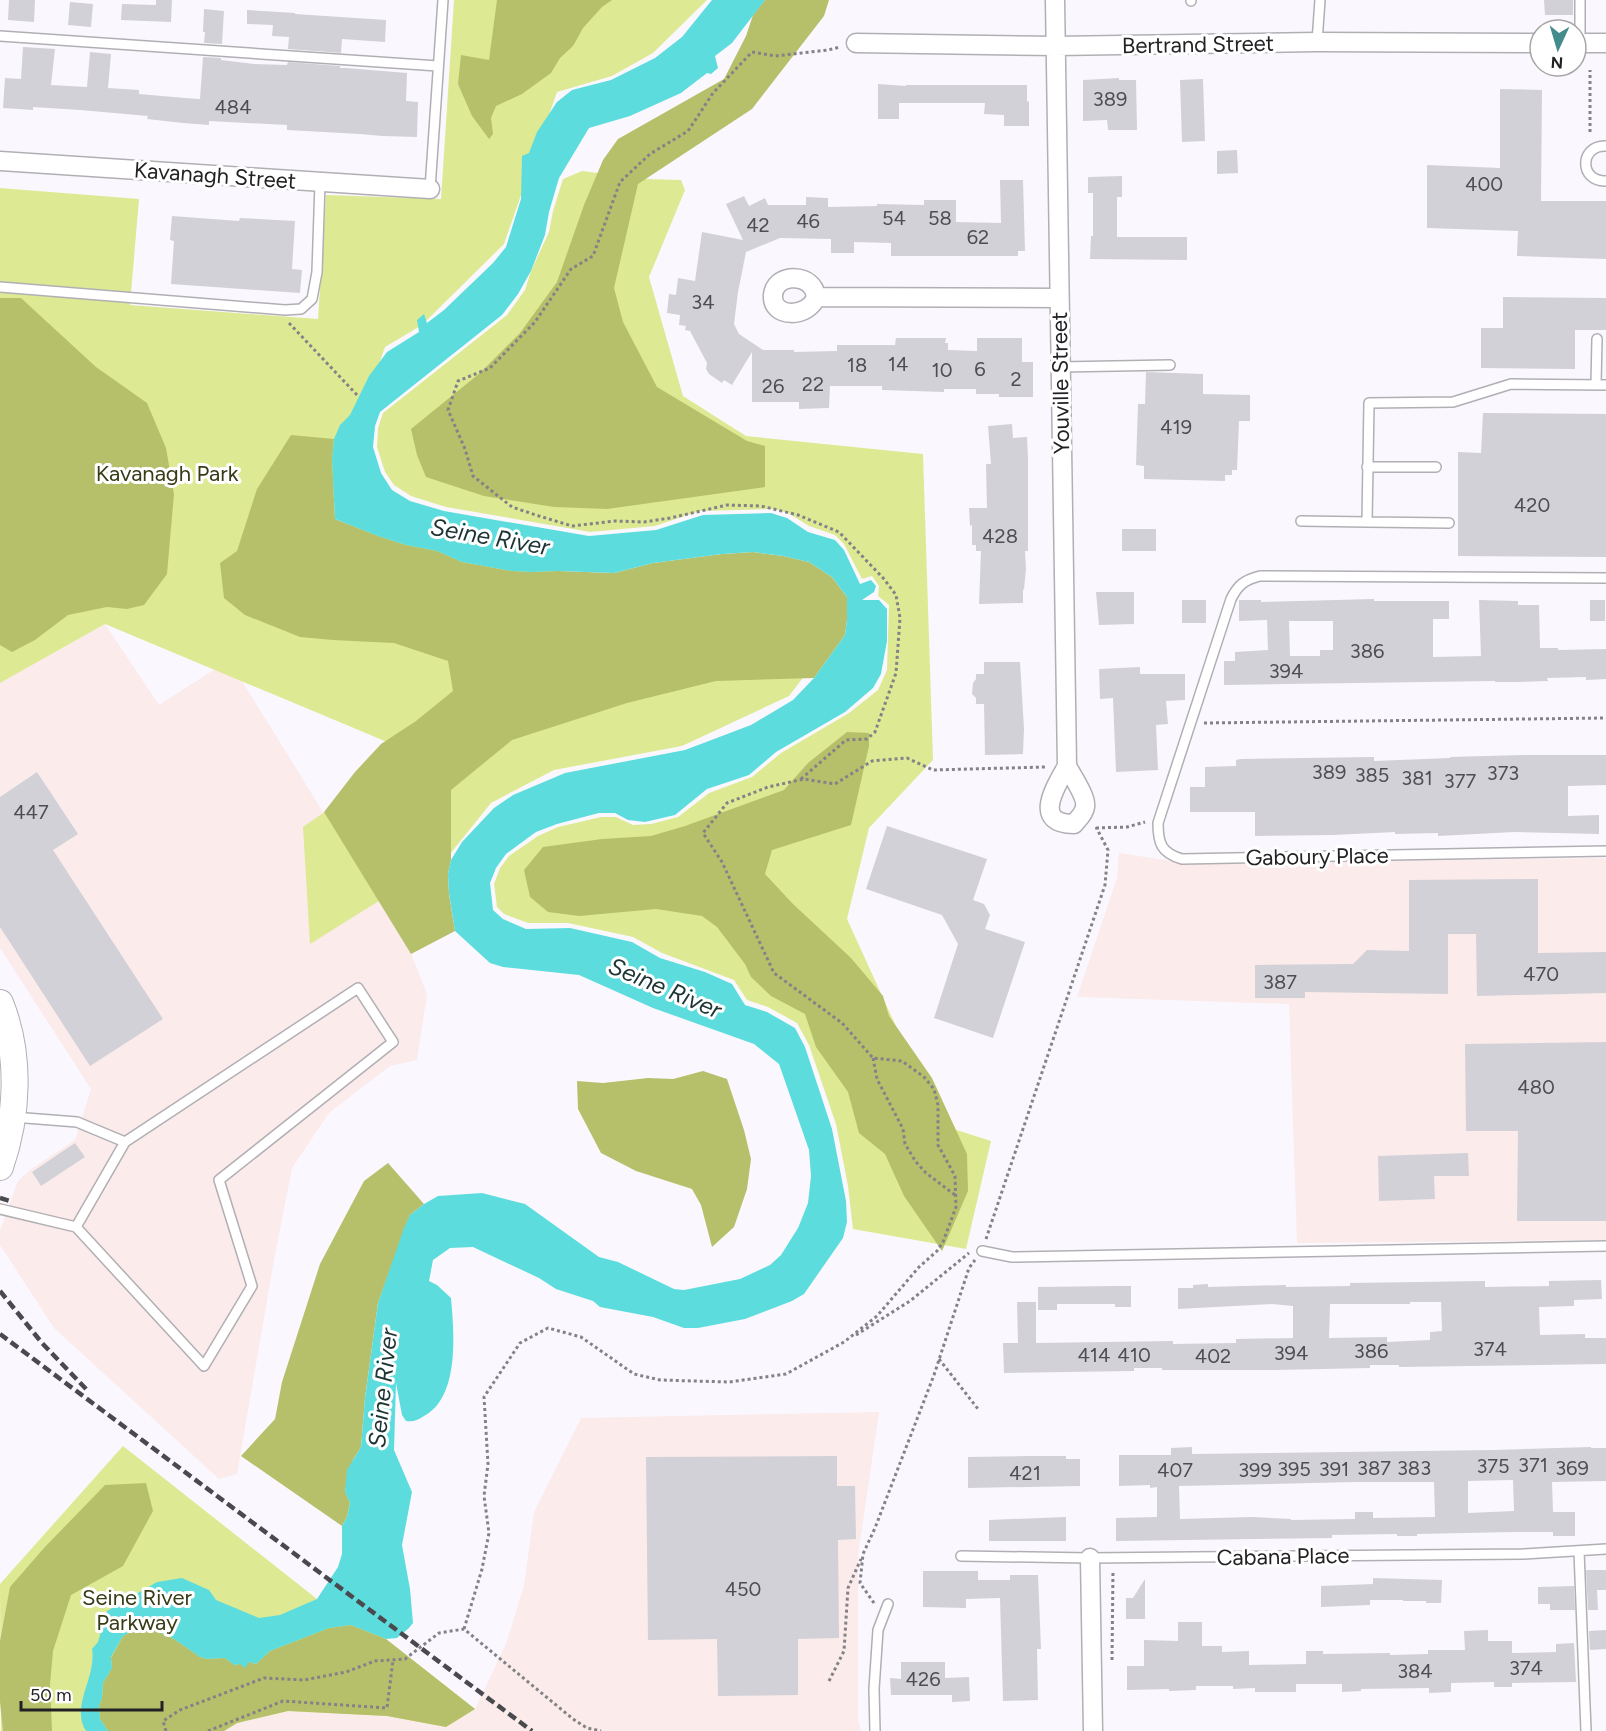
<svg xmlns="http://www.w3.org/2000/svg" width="1606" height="1731" font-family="Figtree,sans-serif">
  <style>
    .industrial { fill: #fbebea }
    .green { fill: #dee993 }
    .forest { fill: #b6c06a }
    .water { fill: #5ddcde }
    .building { fill: #d2d1d7; fill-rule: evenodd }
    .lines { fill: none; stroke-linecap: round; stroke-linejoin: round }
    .lane-casing { stroke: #b1afb4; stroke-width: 12 }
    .street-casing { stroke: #b1afb4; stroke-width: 21 }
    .secondary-casing { stroke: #b1afb4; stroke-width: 28 }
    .path { stroke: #848287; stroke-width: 3; stroke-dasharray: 3 3; stroke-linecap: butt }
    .lane { stroke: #fff; stroke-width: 9 }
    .street { stroke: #fff; stroke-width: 18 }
    .secondary { stroke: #fff; stroke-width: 26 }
    .rail { stroke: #4a494d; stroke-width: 4.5; stroke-dasharray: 9 4.5; stroke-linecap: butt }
    .labels { text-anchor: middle; stroke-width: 6; stroke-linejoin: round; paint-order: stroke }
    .number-label { font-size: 20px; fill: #4e4d51 }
    .street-label { font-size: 22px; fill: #222124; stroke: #fff }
    .park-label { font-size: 22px; fill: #373b16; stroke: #fff }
    .water-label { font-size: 24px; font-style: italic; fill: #1e3434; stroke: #fff }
  </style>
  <rect width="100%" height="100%" fill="#faf8fe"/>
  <path class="industrial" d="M105 624 159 705 229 660 411 954 427 994 417 1060 390 1066 329 1113 292 1168 274 1260 237 1474 219 1479 54 1328 0 1245V1230L18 1181 31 1169 75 1140 91 1089 0 948V683Z
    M1119 853 1185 863 1606 858V1240L1297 1243 1289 1004 1077 997 1117 878Z
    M879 1412 858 1556V1720L861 1731H224L237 1723 288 1711 387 1716 446 1727 475 1709 506 1644 524 1586 534 1512 581 1418Z"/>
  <path class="green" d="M454 0H707L653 53 612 76 557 92 504 244 422 325 385 347 325 519 837 633 789 696 682 746 554 770 491 803 446 859 310 944 303 827 411 752 105 624 0 683V188L139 199 130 305 318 319 326 195 441 199Z
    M582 171 645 179 681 180 685 190 649 277 683 396 746 436 923 454 933 760 869 828 847 919 941 1125 991 1141 966 1249 853 1229 848 1186 836 1124 809 1045 797 1023 768 1007 747 1000 734 980 662 953 633 937 568 923H528L504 914 497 907 494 884 500 868 509 856 538 836 558 827 601 817H616L633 825 651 824 678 817 709 793 752 777 781 753 849 713 878 690 887 670 889 605 878 596 879 586 872 576 862 579 844 544 835 535 809 526 788 513 774 509 700 511 655 526 590 532 446 507 411 496 394 485 385 472 377 447 378 428 383 413 507 315 525 290 531 271 549 232 553 211 563 179Z
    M123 1446 317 1599 386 1639 475 1709 446 1727 387 1716 288 1711 237 1723 224 1731H1L0 1584Z"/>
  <path class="forest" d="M497 0H612L602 7 583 28 573 46 560 58 551 73 522 94 496 106 491 118 493 134 489 139 472 116 458 84 461 55 489 60Z
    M765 0H829L824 16 752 109 638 184 614 288 623 322 657 387 747 441 765 446V487L607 509 554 507 484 496 426 477 417 455 411 429 480 373 520 333 557 282 584 205 603 160 618 139 724 79 746 36 753 15Z
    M0 298H21L96 367 147 403 166 448 174 494 167 574 144 605 127 609 107 607 68 615 35 640 12 652 0 645Z
    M291 435 334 439 332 460 335 519 378 536 406 545 437 551 462 562 512 571 532 572 559 571 614 573 653 563 722 554 753 552 783 556 809 562 832 577 847 597V620L845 635 814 678 716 681 627 703 512 740 451 790V860L448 874 449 894 455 931 411 954 324 812 355 772 381 744 416 721 453 691 448 661 394 643 333 640 300 637 245 615 224 598 220 563 237 551 257 489Z
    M847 732 869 733V746L851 825 772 850 765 874 793 904 851 958 883 996 889 1016 932 1078 967 1154 968 1191 942 1251 904 1196 885 1154 859 1133 848 1092 816 1047 805 1014 771 996 751 977 745 964 717 927 702 916 656 909 579 916 548 912 530 897 524 870 543 847 602 839 651 836 685 826 784 790 808 763Z
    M703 1071 727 1079 744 1130 751 1159 747 1189 734 1227 712 1247 701 1205 692 1189 636 1171 601 1153 578 1109 577 1081 603 1083 648 1078 673 1079Z
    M388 1163 424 1204 410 1215 378 1303 365 1398 361 1447 353 1460 345 1491 350 1503 347 1517 342 1526 241 1456 275 1419 282 1382 320 1264 364 1181Z
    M146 1483 153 1511 123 1566 71 1595 53 1651 50 1684 52 1731H3L0 1702V1641L10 1587 44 1548 105 1485Z
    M351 1625 386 1639 475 1709 446 1727 387 1716 288 1711 237 1723 224 1731H108L100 1719 99 1706 102 1698 103 1683 112 1668 111 1658 123 1636 134 1630 150 1628 174 1639 200 1657 207 1659 225 1658 234 1665 249 1662 256 1664 270 1651 329 1628Z"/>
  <path class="water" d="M712 0H765L732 43 715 56 718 68 711 74 707 73 681 93 630 116 589 128 559 178 549 212 545 235 531 271 518 294 502 315 380 412 375 426 373 447 381 473 392 490 410 501 444 511 589 536 656 530 703 515 771 513 787 518 808 532 835 540 844 550 860 584 871 580 876 586 874 592 862 600H879L887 609V641L881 674 873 688 845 712 776 752 749 775 707 789 675 815 645 822 628 820 615 813H599L557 824 536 832 506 854 496 868 490 883 493 910 503 919 526 929 570 928 632 942 660 958 705 972 732 984 745 1005 767 1012 795 1028 805 1047 832 1129 846 1201 847 1222 843 1238 804 1294 792 1301 745 1319 698 1328H684L653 1317 600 1307 593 1301 556 1289 539 1278 473 1247 450 1248 433 1260 429 1281 437 1285 451 1298C454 1332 460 1397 424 1416 418 1420 414 1422 406 1421L402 1415 396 1383 394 1450 412 1492 402 1545 410 1589 413 1623 409 1628 397 1638 386 1639 351 1625 329 1628 270 1651 256 1664 249 1662 245 1668 240 1664 234 1665 225 1658 207 1659 200 1657 174 1639 150 1628 134 1630 123 1636 111 1657 112 1668 103 1683 102 1698 99 1706 100 1719 108 1731H86C70 1706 97 1677 92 1649L98 1642 107 1611 157 1582 182 1578 209 1590 216 1600 259 1618 280 1615 317 1599 338 1567 342 1554V1526L347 1517 350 1503 345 1492 347 1470 361 1447 365 1398 378 1303 404 1228 410 1215 424 1204 438 1196 482 1193 525 1204 599 1257 618 1262 674 1289 684 1290 740 1279 770 1265 781 1255 798 1228 808 1203 811 1176 809 1150 779 1064 754 1044 653 1008 579 975 503 967 490 963 455 931 449 893 448 874 451 860 462 842 494 808 513 795 565 773 685 750 751 725 793 700 814 678 845 635 847 620V597L832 577 809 562 783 556 753 552 722 554 653 563 614 573 559 571 532 572 512 571 462 562 437 551 406 545 378 536 335 519 332 460 334 439 340 425 350 415 369 376 387 352 419 332 417 320 424 314 427 323 444 310 493 263 506 247 521 199 522 156 529 153 537 132 557 102 572 90 611 80 655 58 682 37Z"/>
  <path class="building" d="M9 0H35L34 22 8 20Z
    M156 0H172L171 22 121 20 122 4 156 5Z
    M1544 0H1573V15H1545Z
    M70 2 93 4 91 27 68 25Z
    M204 9 224 11 222 44 204 43 205 32H203Z
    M247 10 295 13V14L386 20 385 42 342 39 341 53 288 49 289 37 272 36 273 25 247 24Z
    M23 47 55 49 51 85 87 87 90 52 111 54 108 88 139 90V94L185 98 200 99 203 57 221 58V60L254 64 287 65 288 62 340 66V68H346L407 73 406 101 418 102 417 137 382 136 360 134 287 130V125L209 121V125L183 123 147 119 148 116 80 110 33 107V110L3 108 5 78 21 79Z
    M1119 78V80H1136L1137 130H1108L1107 120 1083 121V80Z
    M1203 79 1205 141 1182 142 1180 80Z
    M878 84 906 86V85H1027V101L1029 102V126H1004V115L984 114 985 103H899V119H878Z
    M1500 89 1542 90 1541 201H1606V259L1517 256 1518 231 1427 228V165L1500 168Z
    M1237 150 1238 173 1217 174V151Z
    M1122 176V197H1117V237H1187V260L1090 259 1091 236H1093V193H1088V177Z
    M1000 180H1023L1025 251H1018V256H891V243L854 242V253H831V239L780 238 746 252 738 292 734 324 739 334 763 350H794V352L837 351V345H895L896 338H946L945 343H948V350L977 351V338H1022V362H1033V397H999V394H976V389H944V392L882 390V386H830L829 408 799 409V402H752V352L732 385 724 380 722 383 709 374 706 369 707 363 690 331 685 330 686 326 679 325 680 315 667 313 669 294 676 295 678 278 695 281 702 232 743 240 726 204 744 196 749 206 765 198 768 205H806V197L828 198V207L877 206V204L924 205V200H956V222L1001 223Z
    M172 216 239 221 240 218 295 221 292 269 302 270 300 293 171 284 174 241 170 240Z
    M1503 297 1606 298V330H1575V369L1481 368V328H1503Z
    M1146 372 1203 374V394L1250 395V421H1239L1237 470H1232V475H1225V481L1144 479V466L1136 465 1138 404H1145Z
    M1483 413 1606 414V557L1458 556V452L1481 453Z
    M1012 424 1013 438 1027 437 1028 460V551H1025L1026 569 1024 589 1023 590V603L979 604 981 551H976V545H972V525L970 526 969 508H987L986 464H991L988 426Z
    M1122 529H1156V551H1122Z
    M1096 592H1134V624L1099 625Z
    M1374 599V601H1449V619H1433V657L1481 656 1479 600 1518 601V605H1539L1540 648H1558V650L1606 649V679L1586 680V677L1547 678 1548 681 1518 682H1495V681L1224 685V661H1235V652L1268 650 1267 620 1239 621V600H1261V602ZM1289 621H1333V650H1320V656H1290Z
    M1182 600H1206V623H1182Z
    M1590 600H1605V621H1590Z
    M984 662H1020L1024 729 1023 754 985 755 984 704H976V698L972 694 973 683 976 679V674H984Z
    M1140 667V674H1185V700L1166 701 1168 724 1156 725 1158 770 1116 772 1113 698 1100 699 1099 669Z
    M1523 755H1606V785L1568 786V816L1599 815V834L1514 832 1438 836V833L1395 834V832L1333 835 1255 836V812H1190V787H1205V767L1236 766V760L1241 759 1374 757V761L1450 758V757Z
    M37 772 78 834 53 850 163 1019 90 1066 0 927V797Z
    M887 826 987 859 973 900 984 904 990 915 985 929 1025 942 993 1038 934 1018 958 944 942 915 866 889Z
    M1538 879V953L1606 952V993L1477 996 1476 934H1448V994L1305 992V998H1255V965L1353 964 1367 950 1409 951V880Z
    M1606 1042V1221H1517L1518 1131H1466L1465 1044Z
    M75 1143 85 1157 41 1186 32 1172Z
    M1468 1153 1469 1176H1434L1435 1199 1379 1201 1378 1156Z
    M1601 1280 1602 1299 1574 1300V1306L1539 1307 1540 1335 1585 1334V1338H1606V1364L1399 1367V1365H1370V1368L1276 1370H1162V1368H1134V1371L1004 1373 1003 1343H1018L1017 1302H1036V1343L1173 1341V1344L1236 1343V1339L1293 1338V1306L1272 1304 1178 1309V1288H1193V1285L1208 1284V1287L1286 1285V1287L1350 1286V1283L1485 1281V1287L1549 1286V1281ZM1410 1302H1441L1442 1331 1430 1332V1340L1387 1342V1337L1329 1338 1330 1304H1410Z
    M1115 1286H1131V1307H1115V1304H1057V1310H1038V1287Z
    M1192 1447V1454L1492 1450 1591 1447V1448H1606V1481L1552 1482 1553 1512H1575V1536H1553V1532H1514L1417 1534V1536H1397V1534L1332 1535V1538L1116 1541V1518L1157 1517V1487L1150 1488V1485L1119 1486V1455H1171V1448ZM1513 1480 1514 1511 1468 1513V1481ZM1355 1482H1434L1435 1517 1373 1518V1512H1355V1519L1291 1520V1519L1252 1517 1180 1519 1179 1486Z
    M837 1456V1486H855L856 1539 838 1540 839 1638 798 1639V1695L718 1696 717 1639 648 1640 646 1457Z
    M1028 1456H1066V1459H1080V1486L968 1488V1457Z
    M1066 1517V1541H989V1520Z
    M1586 1570H1606V1590H1597L1598 1610H1588Z
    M923 1571H978V1580H1010V1575H1038L1041 1649H1037L1038 1700 1003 1701 1000 1598 966 1599V1608L923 1607Z
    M1373 1578 1442 1580 1441 1603H1426V1601H1403V1600H1370V1605L1321 1607V1586L1373 1584Z
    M1145 1579V1619H1126V1598H1133Z
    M1574 1586 1575 1610H1550V1604H1538V1587Z
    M1178 1622H1202V1646H1222V1652L1249 1651V1665L1306 1664V1651H1323V1654L1390 1653V1655L1428 1654V1650H1465L1464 1631 1488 1630V1641H1512V1653L1556 1652V1644L1574 1643 1576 1682 1512 1683V1687H1494V1682L1451 1683V1692L1429 1693V1688L1361 1689V1691L1342 1692V1684H1296V1692H1255V1688L1233 1689V1686H1196V1690L1169 1691V1689L1127 1690V1666H1144V1640L1178 1641Z
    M1606 1630V1649L1590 1650 1589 1631Z
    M901 1662H945V1678L969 1677 970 1701 952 1702V1695H891L890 1678 901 1679Z"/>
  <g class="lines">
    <defs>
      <path id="lane" d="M1191 0V1
        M0 36 438 66
        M1317 42 1320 0
        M1580 43V0
        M1606 146C1579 145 1579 182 1606 181
        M430 189 443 0
        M0 287 285 310 301 309 312 299 317 272 320 183
        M1060 367 1170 365
        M1596 384 1597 339
        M1367 467H1436
        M1301 521 1367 522 1369 403 1453 402 1511 384 1606 385
        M1367 522 1449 523
        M1606 578 1260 576C1244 580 1238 585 1231 599L1158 823C1158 843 1161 853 1182 859L1606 851
        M13 1117 77 1122 125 1142 358 988 393 1042 219 1180 252 1286 204 1366 76 1227 125 1142
        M0 1209 76 1227
        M982 1251 1012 1257 1606 1246
        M1579 1551 1586 1731
        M961 1556 1090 1558 1523 1554 1606 1549
        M875 1731 874 1689 878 1630 888 1604"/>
      <path id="street" d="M1055 0 1067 766C1072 776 1087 797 1085 807 1084 814 1078 819 1074 824 1031 824 1056 786 1067 766
        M856 43 1055 46 1317 42 1540 43
        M1576 43H1606
        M0 161 430 189
        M816 297C815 294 815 290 813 288 804 273 775 275 773 295 771 319 809 318 816 297L1059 298
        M1090 1558 1093 1731"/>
      <path id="secondary" d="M0 1003C21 1055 18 1115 0 1167"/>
    </defs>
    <use href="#lane" class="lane-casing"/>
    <use href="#street" class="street-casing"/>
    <use href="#secondary" class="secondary-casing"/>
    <path class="path" d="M1590 132V70
      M289 323 358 396
      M1204 723 1606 718
      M801 779 846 740 867 739 875 732 896 673 900 618 896 595 884 579 839 532 798 515 761 506 727 505 670 518 644 522 615 521 572 526 539 516 512 507 473 476 465 449 448 410 458 381 490 368 535 322 571 269 593 256 620 182 650 154 688 131 713 93 752 52 775 56 828 50 840 47
      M1096 828 1127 827 1145 822
      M873 1058 877 1079 903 1129 905 1144 916 1162 926 1173 955 1195
      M986 1239 1105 885 1108 850 1096 827
      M856 1335 910 1301 969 1253
      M939 1359 978 1409
      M874 1603 860 1583 863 1554 875 1528 934 1375 969 1268 975 1260
      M464 1629 482 1569 489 1533 484 1496 488 1464 484 1397 520 1343 548 1328 581 1337 634 1374 660 1380 729 1382 786 1374 844 1342 877 1316 919 1267 937 1251 943 1242 956 1207 955 1176 938 1145V1105L934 1089 924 1077 902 1061 873 1058 842 1023 774 973 722 862 703 833 727 803 768 787 804 779 835 784 872 761 907 758 933 770 1045 767
      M1112 1660 1113 1571
      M829 1681 844 1651 848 1588 861 1559
      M166 1731 163 1721 180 1710 264 1678 304 1680 346 1672 375 1661 405 1659 439 1633 464 1629 573 1719 587 1728 601 1731
      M208 1731 283 1701 387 1708 393 1660"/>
    <use href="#lane" class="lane"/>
    <use href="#street" class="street"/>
    <use href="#secondary" class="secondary"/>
    <path class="rail" d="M0 1198 10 1201
      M0 1291 42 1343 89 1392
      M0 1334 532 1731"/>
  </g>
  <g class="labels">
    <g class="number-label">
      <text x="1110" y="106">389</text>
      <text x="233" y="114">484</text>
      <text x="1484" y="191">400</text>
      <text x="894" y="225">54</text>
      <text x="940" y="225">58</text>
      <text x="808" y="228">46</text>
      <text x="758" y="232">42</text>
      <text x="978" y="244">62</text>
      <text x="703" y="309">34</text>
      <text x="898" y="371">14</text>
      <text x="857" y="372">18</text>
      <text x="980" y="376">6</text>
      <text x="942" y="377">10</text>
      <text x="1016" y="386">2</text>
      <text x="813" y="391">22</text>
      <text x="773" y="393">26</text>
      <text x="1176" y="434">419</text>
      <text x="1532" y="512">420</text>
      <text x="1000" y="543">428</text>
      <text x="1367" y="658">386</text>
      <text x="1286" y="678">394</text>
      <text x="1329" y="779">389</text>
      <text x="1503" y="780">373</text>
      <text x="1372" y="782">385</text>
      <text x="1417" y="785">381</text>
      <text x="1460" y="788">377</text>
      <text x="31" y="819">447</text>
      <text x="1541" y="981">470</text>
      <text x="1280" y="989">387</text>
      <text x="1536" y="1094">480</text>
      <text x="1490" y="1356">374</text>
      <text x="1371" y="1358">386</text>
      <text x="1291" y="1360">394</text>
      <text x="1094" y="1362">414</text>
      <text x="1134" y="1362">410</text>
      <text x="1213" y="1363">402</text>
      <text x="1533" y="1472">371</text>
      <text x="1493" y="1473">375</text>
      <text x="1374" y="1475">387</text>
      <text x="1414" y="1475">383</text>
      <text x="1572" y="1475">369</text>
      <text x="1294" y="1476">395</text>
      <text x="1334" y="1476">391</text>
      <text x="1175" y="1477">407</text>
      <text x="1255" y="1477">399</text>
      <text x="1025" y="1480">421</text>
      <text x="743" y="1596">450</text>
      <text x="1526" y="1675">374</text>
      <text x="1415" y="1678">384</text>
      <text x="923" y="1686">426</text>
    </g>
    <g class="street-label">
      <text transform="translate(1198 44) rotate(-1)" y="8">Bertrand Street</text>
      <text transform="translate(215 175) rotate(4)" y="8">Kavanagh Street</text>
      <text transform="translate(1060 383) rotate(-91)" y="8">Youville Street</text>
      <text transform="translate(1317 856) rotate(-1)" y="8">Gaboury Place</text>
      <text transform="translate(1283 1556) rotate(-1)" y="8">Cabana Place</text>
    </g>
    <g class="park-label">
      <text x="167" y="481">Kavanagh Park</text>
      <text x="137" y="1605">Seine River<tspan x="137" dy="25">Parkway</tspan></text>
    </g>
    <g class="water-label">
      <text transform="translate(490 537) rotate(10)" y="8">Seine River</text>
      <text transform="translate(665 988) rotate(23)" y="8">Seine River</text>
      <text transform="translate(383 1388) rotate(-84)" y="8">Seine River</text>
    </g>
  </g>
  <g transform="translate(1558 48) rotate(184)"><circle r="28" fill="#ffffff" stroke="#a7a6a7" stroke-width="1.5"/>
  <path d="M0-4.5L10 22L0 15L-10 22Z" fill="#438b8d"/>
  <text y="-9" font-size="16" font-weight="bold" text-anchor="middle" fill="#222124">N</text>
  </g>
  <path d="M21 1701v9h141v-9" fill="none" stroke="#222124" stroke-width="3"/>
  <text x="30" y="1701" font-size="18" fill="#222124" stroke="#ffffff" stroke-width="4.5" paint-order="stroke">50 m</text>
</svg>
